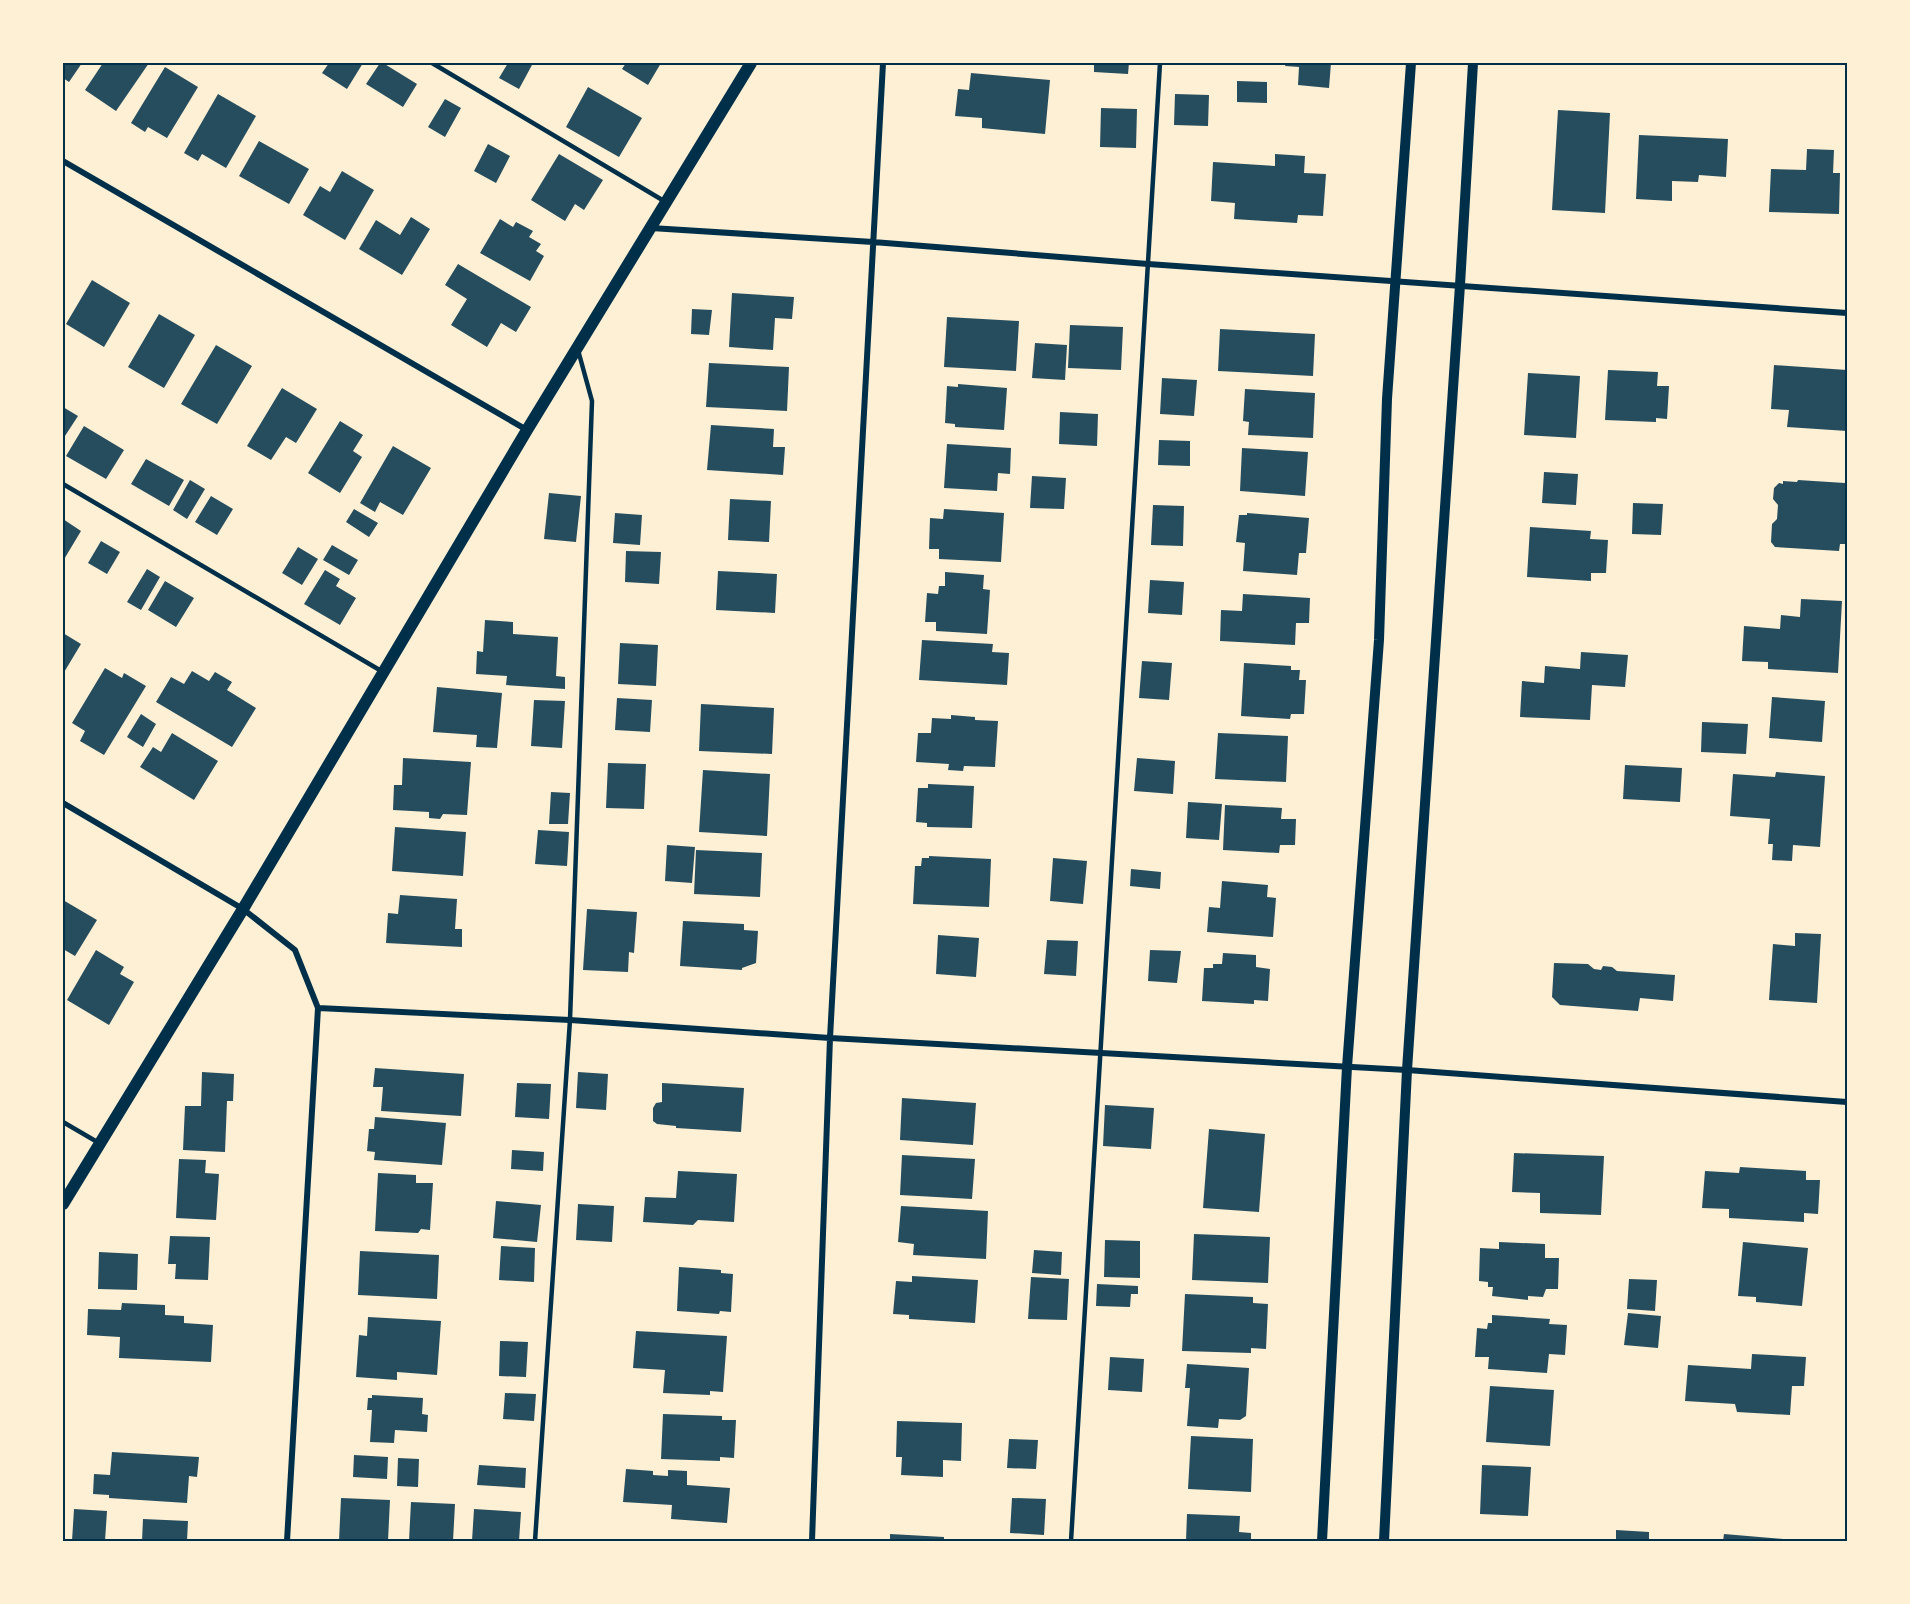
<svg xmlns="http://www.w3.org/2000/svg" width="1910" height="1604" font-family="Karla,sans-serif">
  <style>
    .building { fill: #264d5e }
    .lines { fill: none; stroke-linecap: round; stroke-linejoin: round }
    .service { stroke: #003049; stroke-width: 4.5 }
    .minor { stroke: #003049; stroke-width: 6 }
    .tertiary { stroke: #003049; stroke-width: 10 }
    .secondary { stroke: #003049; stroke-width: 12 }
    .neatline { fill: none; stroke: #003049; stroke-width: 2 }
  </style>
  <rect width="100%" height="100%" fill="#fdf0d5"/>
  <path class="building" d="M63 63H82L69 82 63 78Z
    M103 63H149L116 111 85 90Z
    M329 63H363L347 89 322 73Z
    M380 63H383L417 84 403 107 366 84Z
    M508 63H529L532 65 519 89 499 78Z
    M626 63H661L648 85 622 69Z
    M1094 63H1129L1128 74 1094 72Z
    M1286 63H1331L1329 88 1298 85 1299 67 1285 66Z
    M165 67 198 87 167 138 148 127 145 132 131 123Z
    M971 73 1050 80 1045 134 982 128V118L955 116 958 89 969 90Z
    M1237 81 1267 82V103L1237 102Z
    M588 87 642 118 619 157 566 127Z
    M218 94 256 116 226 168 202 154 198 161 184 153Z
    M1175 94 1209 95 1208 126 1174 125Z
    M445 99 461 108 445 137 428 127Z
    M1101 108 1137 109 1136 148 1100 147Z
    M1558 110 1610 113 1605 213 1552 210Z
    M1639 135 1728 139 1726 177 1699 175 1698 182 1672 181V201L1636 199Z
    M259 141 309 169 289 204 239 176Z
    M488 144 510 156 496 183 474 171Z
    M1807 149 1834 150 1833 173H1840L1839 214 1769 212 1771 169 1806 170Z
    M559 154 603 180 584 210 575 204 565 221 531 200Z
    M1275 154 1305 156 1304 173 1326 174 1323 216 1298 215 1297 223 1234 219 1235 203 1211 201 1213 162 1275 166Z
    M342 171 374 190 345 240 303 215 320 186 330 192Z
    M411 217 430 229 402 275 359 249 376 220 400 235Z
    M500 219 513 227 516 222 533 231 529 237 541 244 536 251 544 256 530 281 480 253Z
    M458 264 531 307 516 332 501 323 487 347 451 325 467 299 445 285Z
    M92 280 130 303 104 347 66 324Z
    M732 293 794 297 792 319 775 318 773 350 729 347Z
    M692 309 712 310 709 335 691 334Z
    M159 314 195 335 164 388 128 367Z
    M947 317 1019 321 1016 371 944 367Z
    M1070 325 1123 327 1121 370 1068 368Z
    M1220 329 1315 334 1313 376 1218 371Z
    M1035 343 1067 345 1065 380 1032 378Z
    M216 345 252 366 217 424 181 404Z
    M709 363 789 367 787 411 706 407Z
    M1774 365 1847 370V431L1787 427 1789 410 1771 409Z
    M1608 370 1658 372 1657 386H1669L1667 419 1656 418V422L1605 420Z
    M1528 373 1580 376 1576 438 1524 435Z
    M1162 378 1197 380 1194 416 1160 414Z
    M958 384 1007 388 1004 430 955 427V424L945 423 947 386 958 387Z
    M282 388 317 409 296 443 286 437 271 460 247 446Z
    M1245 389 1315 393 1313 438 1248 435 1249 422 1243 421Z
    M63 407 78 416 63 439Z
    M1060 412 1098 414 1097 446 1059 444Z
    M340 421 363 435 353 451 362 457 340 493 308 473Z
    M711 425 774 429 773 447H785L783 475 707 470Z
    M84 426 124 450 106 479 66 456Z
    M1159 440 1190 441V466L1158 465Z
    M947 444 1011 448 1010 474 998 473 997 491 944 488Z
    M393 446 431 468 403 515 380 502 375 512 360 503Z
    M1242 448 1308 452 1305 496 1240 491Z
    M146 459 184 480 169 506 131 484Z
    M1544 472 1578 474 1576 505 1542 503Z
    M1032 476 1066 478 1064 509 1030 508Z
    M190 480 205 489 187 519 173 510Z
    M1798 480 1845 483 1847 544H1840L1839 551 1775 547 1771 542 1772 524 1777 519 1778 505 1773 499 1774 488 1779 483 1783 484V481L1797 482Z
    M549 493 581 496 576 542 544 539Z
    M211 496 233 509 217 535 195 522Z
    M730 499 771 501 769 542 728 540Z
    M1633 503 1663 504 1661 535 1632 534Z
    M1153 505 1184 506 1183 546 1151 545Z
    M354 509 378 523 369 537 346 522Z
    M944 509 1004 513 1001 562 939 559V549H929L930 518 943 519Z
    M615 513 642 515 640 545 613 543Z
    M1247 513 1309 518 1306 553H1299L1297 575 1243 571 1245 543 1236 542 1239 515H1247Z
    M63 519 81 531 63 561Z
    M1530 527 1591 531 1590 539 1608 540 1606 573H1591V581L1527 577Z
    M101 541 120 552 107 574 88 563Z
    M332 545 358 560 349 575 323 560Z
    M298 547 318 559 302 585 282 573Z
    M626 551 661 552 659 584 625 582Z
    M147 569 160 577 141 610 127 602Z
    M325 570 340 579 336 586 356 598 340 625 304 604Z
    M718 571 777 574 775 613 716 610Z
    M945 572 984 575 983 589 990 590 987 634 936 631V622H925L927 593 938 594 939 586H945Z
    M1150 580 1184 582 1182 615 1148 613Z
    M165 581 194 598 176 627 148 610Z
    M1243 594 1310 598 1309 623H1296L1295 645 1220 641 1221 610 1242 611Z
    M1801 599 1842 601 1838 673 1768 669V662L1742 661 1744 626 1780 629 1781 615 1800 617Z
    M485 620 513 622V634L558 637 556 676 565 677V689L506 685 507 676 476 674 477 651 483 652Z
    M63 633 81 644 63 674Z
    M922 640 993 644 992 652 1009 653 1007 685 919 680Z
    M620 643 658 645 656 686 618 684Z
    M1581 652 1628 655 1625 687 1592 685 1590 720 1520 717 1522 681 1544 683 1545 666 1580 669Z
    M1142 661 1172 663 1169 700 1139 698Z
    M1244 663 1291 666V670H1300L1299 680H1306L1304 714H1291L1290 719 1241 716Z
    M105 668 122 678 124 673 146 686 104 755 80 741 85 731 72 723Z
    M192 671 209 681 215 672 232 682 227 690 256 708 232 747 156 702 171 677 184 684Z
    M437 687 502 693 497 748 476 747 477 735 433 732Z
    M1772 697 1825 701 1822 742 1769 738Z
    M617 698 652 700 650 732 615 730Z
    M534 700 565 701 562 748 531 746Z
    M701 704 774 708 772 754 699 751Z
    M141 714 156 724 143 747 127 737Z
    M951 715 975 717V720L998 721 995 767 964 766 963 771 948 770 949 764 916 762 918 733H931L932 718 951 719Z
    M1702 722 1748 724 1746 754 1701 752Z
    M172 733 218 761 194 800 140 767 153 747 161 752Z
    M1218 733 1288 736 1286 782 1215 779Z
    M403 758 471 762 467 815 443 814 440 819 429 818V812L393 810 394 785H402Z
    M1137 758 1175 761 1173 794 1134 791Z
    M608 763 646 764 644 809 606 808Z
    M1625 765 1682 768 1680 802 1623 799Z
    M703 770 770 774 767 836 699 832Z
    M1776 772 1825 776 1820 847 1793 845 1792 861 1772 860 1773 844H1768L1770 819 1730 816 1733 774 1775 777Z
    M928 784 974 786 972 828 927 827V823L916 822 918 788H928Z
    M551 792 570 793 568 824H549Z
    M1188 802 1222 804 1219 840 1186 838Z
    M1225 805 1282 808 1281 819H1296L1295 845H1280L1279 853 1223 850Z
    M395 827 466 832 463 876 392 871Z
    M538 830 569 832 567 866 535 864Z
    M667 845 695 847 692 883 665 881Z
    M696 850 762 853 760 897 694 894Z
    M929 856 991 859 989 907 913 904 915 866H921L922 858H929Z
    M1053 858 1087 861 1083 904 1050 901Z
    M1131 869 1161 872 1160 889 1130 886Z
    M1222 881 1268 885 1267 897 1276 898 1273 937 1207 932 1209 907 1220 908Z
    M400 895 457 899 455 929H462V947L386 943 388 913 398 914Z
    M63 900 97 920 75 956 63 949Z
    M587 909 637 912 634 953 629 952 628 972 583 970Z
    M683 921 744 924V930L758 931 756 963 742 968V970L680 966Z
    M1795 933 1821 934 1817 1003 1769 1000 1773 944 1795 946Z
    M938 935 979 938 976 977 936 974Z
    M1047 940 1078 941 1076 976 1044 974Z
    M96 950 124 967 120 974 134 982 109 1025 67 1000Z
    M1150 950 1181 951 1177 983 1148 981Z
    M1223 953 1256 955V967L1270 969 1268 1001 1254 1000V1004L1202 1001 1204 968H1213V964H1222Z
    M1554 963 1588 964 1594 969 1601 970 1603 966 1612 967 1617 971 1675 975 1673 1001 1640 998 1638 1011 1560 1005 1552 997Z
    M375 1068 464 1074 461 1116 381 1111 383 1087H373Z
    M202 1072 234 1074 233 1101H227L225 1152 183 1150 185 1106H201Z
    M578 1072 608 1074 606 1110 576 1108Z
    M517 1083 551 1084 549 1119 515 1117Z
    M662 1083 744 1088 741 1132 676 1128V1126L657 1124 653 1121V1108L656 1103 662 1102Z
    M902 1098 976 1103 973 1145 900 1140Z
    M1105 1105 1154 1108 1151 1149 1103 1146Z
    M375 1117 446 1123 442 1165 374 1160 375 1152 367 1151 369 1129H374Z
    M1209 1129 1265 1134 1259 1212 1203 1208Z
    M512 1150 544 1152 543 1171 511 1169Z
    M1514 1153 1604 1156 1601 1215 1540 1213V1193L1512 1192Z
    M902 1155 975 1159 972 1199 900 1195Z
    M179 1159 206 1160 205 1173 219 1174 216 1220 176 1218Z
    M1740 1167 1806 1171V1180H1820L1818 1214 1804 1213V1222L1729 1218V1209L1702 1208 1705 1171 1739 1173Z
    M678 1171 737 1174 734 1222 698 1220 693 1225 643 1222 645 1197 676 1198Z
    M378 1173 416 1175V1183H433L430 1230 421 1229 418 1233 375 1231Z
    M496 1201 541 1205 537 1242 493 1238Z
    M578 1204 614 1206 612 1242 576 1240Z
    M901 1206 988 1211 986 1259 913 1255 914 1244 898 1242Z
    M1194 1234 1270 1237 1268 1283 1192 1280Z
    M170 1236 210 1237 208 1280 175 1279 176 1264H168Z
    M1105 1240 1140 1241V1278L1104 1277Z
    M1499 1242 1545 1244V1258H1559L1558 1289H1546L1543 1297 1528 1296V1300L1492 1296 1493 1287H1488V1282L1479 1281 1480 1248 1499 1249Z
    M1743 1242 1808 1248 1802 1306 1756 1302V1297L1738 1296Z
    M501 1246 535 1248 534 1282 499 1280Z
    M1034 1250 1062 1252 1061 1275 1032 1273Z
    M360 1251 439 1255 437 1299 358 1295Z
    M99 1252 138 1254 137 1290 98 1289Z
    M679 1267 721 1270V1273L733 1274 731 1312 720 1311 719 1314 677 1311Z
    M912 1276 978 1280 975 1323 909 1319V1315L893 1314 896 1281 912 1282Z
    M1031 1277 1069 1279 1067 1320 1028 1319Z
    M1629 1279 1657 1280 1655 1311 1627 1309Z
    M1097 1284 1138 1286V1294H1131L1130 1307 1096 1306Z
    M1185 1294 1253 1297V1303L1268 1304 1266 1349 1251 1348V1353L1182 1351Z
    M122 1303 165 1305V1315L184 1316V1323L213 1325 211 1362 119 1358 120 1337 87 1335 88 1309 121 1310Z
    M1628 1313 1661 1316 1658 1348 1624 1345Z
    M1492 1315 1550 1319 1549 1324 1567 1325 1565 1355 1549 1354 1547 1373 1488 1369 1489 1357H1475L1477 1328 1487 1329 1488 1323H1492Z
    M368 1317 441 1321 437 1375 397 1372V1380L356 1377 359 1335 367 1336Z
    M636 1331 727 1336 723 1392 710 1391V1395L663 1393 665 1370 633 1368Z
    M500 1341 528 1342 526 1377 499 1376Z
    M1752 1354 1806 1357 1804 1386H1792L1790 1415 1737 1412 1735 1404 1685 1401 1688 1365 1751 1369Z
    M1110 1357 1144 1359 1142 1392 1108 1390Z
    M1187 1364 1249 1368 1246 1416 1240 1420 1219 1419 1218 1428 1187 1426 1190 1388H1185Z
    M1490 1386 1554 1390 1550 1446 1486 1442Z
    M505 1393 536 1394 534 1421 503 1419Z
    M372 1395 423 1398 422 1414 428 1415 427 1432 395 1430 394 1443 370 1442 372 1410H367L368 1398H372Z
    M663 1414 722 1416V1420H736L734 1458 720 1457V1461L661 1459Z
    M897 1421 962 1423 961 1461 943 1460V1477L901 1475 902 1457H896Z
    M1191 1436 1253 1439 1251 1492 1188 1489Z
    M1009 1439 1038 1440 1036 1469 1007 1468Z
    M112 1452 199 1457 197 1477 189 1476 187 1503 109 1498V1495L93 1494 94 1474 110 1475Z
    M354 1455 388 1457 387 1479 353 1477Z
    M398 1458 419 1459 418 1487 397 1486Z
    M479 1465 526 1468 525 1488 477 1485Z
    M1482 1465 1531 1467 1528 1516 1480 1514Z
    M626 1469 653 1471V1475L668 1476V1470L687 1471V1485L730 1488 727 1523 671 1519 672 1505 623 1502Z
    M341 1498 390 1500 388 1541H339Z
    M1012 1498 1046 1499 1044 1535 1010 1533Z
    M411 1502 455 1504 453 1541H409Z
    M74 1509 107 1511 105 1541H72Z
    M474 1509 521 1512 519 1541H472Z
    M1187 1514 1240 1516 1239 1532 1251 1533V1541H1186Z
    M143 1519 188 1521 187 1541H142Z
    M1616 1530 1649 1532V1541H1616Z
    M890 1534 944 1537V1541H890Z
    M1724 1534 1783 1539 1782 1541H1723Z"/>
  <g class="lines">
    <path class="service" d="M432 63 664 201
      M63 484 383 672
      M63 1122 99 1143
      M535 1541 570 1020 592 401 578 350
      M1071 1541 1160 63"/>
    <path class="minor" d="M63 161 527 430
      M651 228 873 242 1148 264 1847 313
      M63 803 243 909 295 950 318 1008 287 1541
      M318 1008 570 1020 830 1038 1407 1070 1847 1102
      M812 1541 830 1038 883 63"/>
    <path class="tertiary" d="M1322 1541 1347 1067 1379 640 1387 399 1411 63
      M1384 1541 1407 1070 1460 285 1473 63"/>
    <path class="secondary" d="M63 1204 243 909 527 430 751 63"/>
  </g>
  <rect width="1910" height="1604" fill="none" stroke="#fdf0d5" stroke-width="129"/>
  <rect x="64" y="64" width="1782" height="1476" class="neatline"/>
</svg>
